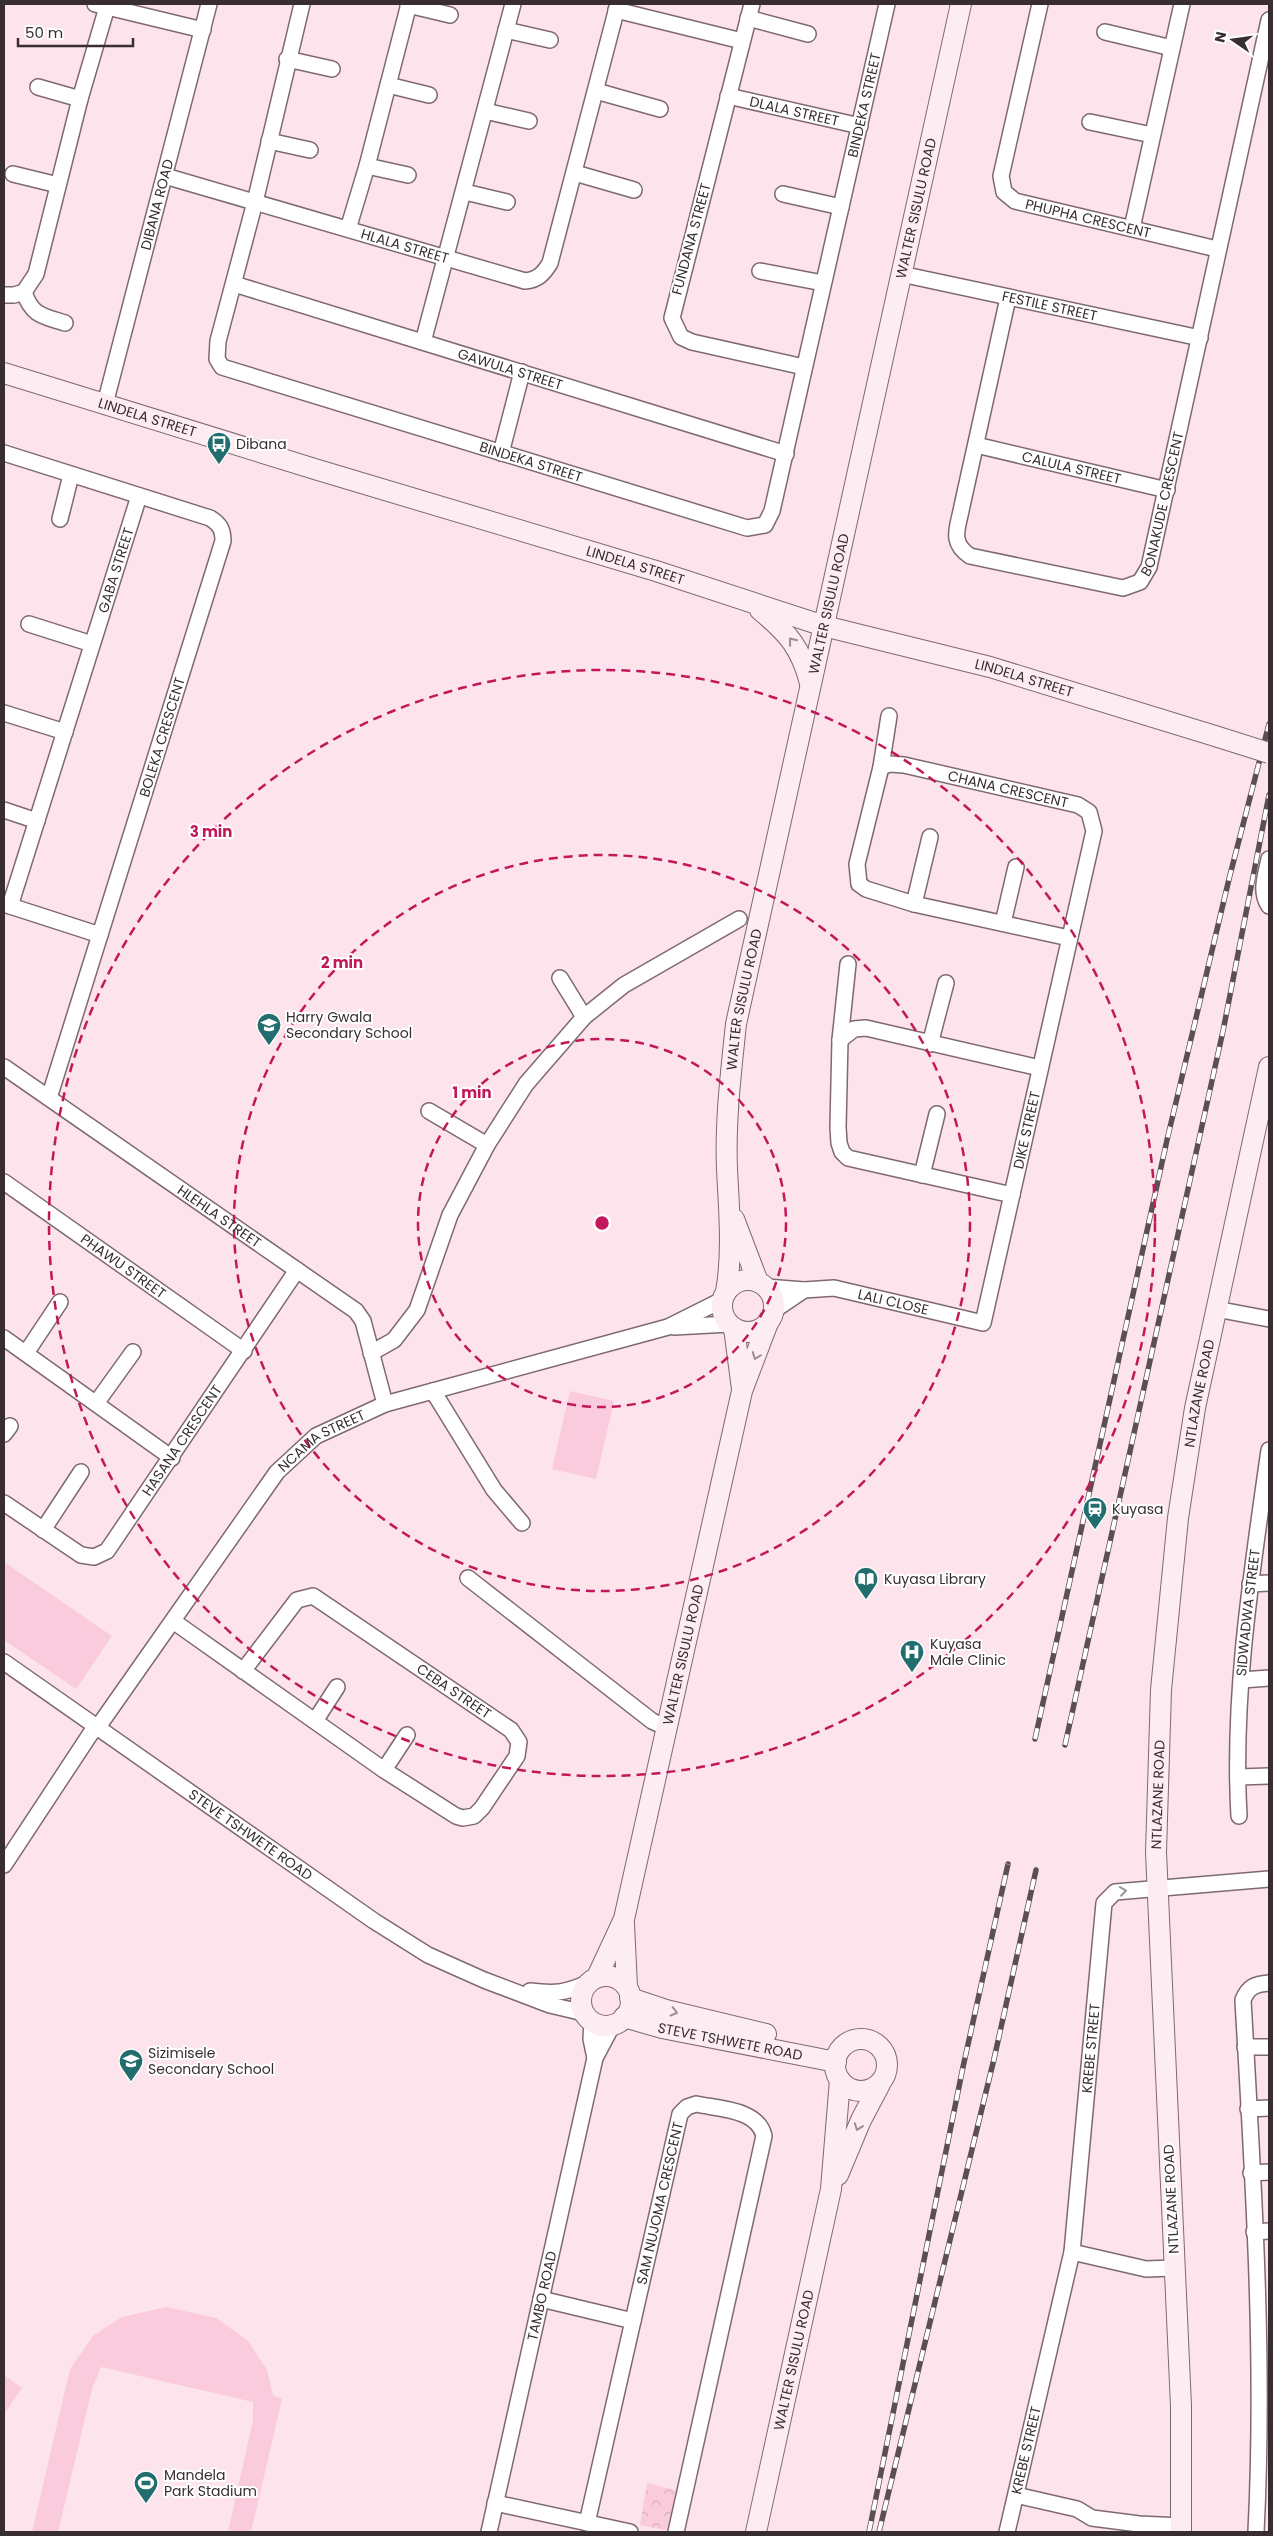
<svg xmlns="http://www.w3.org/2000/svg" width="1273" height="2536" font-family="Poppins,sans-serif">
  <style>
    .forest { fill: url(#forest-crowns) }
    .garden { fill: #facbdc }
    .lines { fill: none; stroke-linecap: round; stroke-linejoin: round }
    .street-casing { stroke: #7f6971; stroke-width: 18 }
    .secondary-casing { stroke: #7f6971; stroke-width: 22 }
    .street { stroke: #fff; stroke-width: 15 }
    .secondary { stroke: #fdedf3; stroke-width: 20 }
    .rail-casing { stroke: #5b4f53; stroke-width: 5.5 }
    .rail { stroke: #fff; stroke-width: 4; stroke-dasharray: 11; stroke-linecap: butt }
    .secondary-bridge-casing { stroke: #7f6971; stroke-width: 22; stroke-linecap: butt }
    .secondary-bridge { stroke: #fdedf3; stroke-width: 20 }
    .oneway { stroke: #9a8e92 }
    .oneway2 { stroke: #9c9698 }
    .ring { fill: none; stroke: #c2185b; stroke-width: 2.5; stroke-dasharray: 9 6 }
    .labels { text-anchor: middle; stroke-width: 4; stroke-linejoin: round; paint-order: stroke }
    .street-label { font-size: 14px; fill: #382e32; stroke: #fff }
    .poi-label { font-size: 14px; fill: #382e32; stroke: #fff; text-anchor: start }
    .centre { fill: #c2185b; stroke: #fff; stroke-width: 2.5 }
    .ring-label { font-size: 15px; text-anchor: middle; font-weight: bold; fill: #c2185b; stroke: #fff; stroke-width: 4; stroke-linejoin: round; paint-order: stroke }
  </style>
  <defs>
    <pattern id="forest-crowns" width="20" height="18" patternUnits="userSpaceOnUse" patternTransform="scale(1.25)"><rect width="20" height="18" fill="#facbdc"/><path d="M2 6a3 3 0 1 1 6 0M12 15a3 3 0 1 1 6 0" fill="none" stroke="#d7afbd"/></pattern>
  </defs>
  <rect width="100%" height="100%" fill="#fde3ec"/>
  <path class="forest" d="M647 2483 679 2491 674 2517 666 2530 640 2525Z"/>
  <path class="garden" d="M570 1391 614 1401 596 1479 552 1469Z
    M4 1562 112 1636 76 1689 4 1640Z
    M166 2307 216 2318 248 2341 267 2370 273 2395 282 2399 251 2532H228L253 2420V2402L101 2367 92 2389 58 2532H32L70 2369 93 2336 122 2317Z
    M4 2375 22 2388 4 2414Z"/>
  <g class="lines">
    <defs>
      <g id="street">
        <path d="M95 4 203 30"/>
        <path id="s1" d="M302 4 255 202 218 341 217 359 222 367 747 528 765 525 772 511 887 4"/>
        <path d="M752 4 672 318 681 337 692 342 804 367"/>
        <path id="s2" d="M1040 4 1001 176 1004 192 1015 201 1217 249"/>
        <path d="M408 5 450 15"/>
        <path d="M616 10 742 41"/>
        <path d="M748 18 808 34"/>
        <path d="M506 30 550 40"/>
        <path d="M1105 32 1172 48"/>
        <path d="M287 59 332 69"/>
        <path d="M388 85 429 95"/>
        <path d="M38 87 80 99"/>
        <path d="M596 91 660 109"/>
        <path id="s3" d="M728 96 860 126"/>
        <path d="M485 111 529 121"/>
        <path d="M1090 122 1152 135"/>
        <path d="M269 141 310 150"/>
        <path d="M367 166 408 175"/>
        <path d="M575 173 634 190"/>
        <path d="M13 174 58 185"/>
        <path id="s4" d="M165 176 525 281C538 280 544 273 550 263L618 4"/>
        <path d="M465 192 507 202"/>
        <path d="M783 194 841 207"/>
        <path d="M1132 228 1182 4"/>
        <path d="M348 229 367 166 409 4"/>
        <path d="M760 271 823 283"/>
        <path id="s5" d="M901 274 1200 338"/>
        <path id="s6" d="M234 284 786 454"/>
        <path d="M24 292C32 316 43 316 65 323"/>
        <path d="M4 295H14L24 292 36 274 80 99 107 7"/>
        <path id="s7" d="M1008 298 962 506C958 528 949 542 970 556L1123 588 1140 582 1149 567 1269 20"/>
        <path d="M423 342 513 4"/>
        <path id="s8" d="M105 404 209 4"/>
        <path id="s9" d="M976 445 1167 490"/>
        <path d="M4 453 210 518C220 524 223 530 223 541L49 1098"/>
        <path d="M501 453 522 372"/>
        <path d="M60 519 71 475"/>
        <path d="M29 624 92 644"/>
        <path d="M4 713 65 732"/>
        <path d="M889 716 881 767 857 864 859 884 866 889 914 904 1069 938"/>
        <path d="M4 810 37 821"/>
        <path d="M1269 859C1266 875 1259 891 1269 906"/>
        <path d="M4 904 100 935"/>
        <path d="M914 904 930 837"/>
        <path id="s10" d="M10 906 139 496"/>
        <path d="M1003 923 1016 867"/>
        <path d="M848 964 840 1040 838 1127 839 1143 842 1152 848 1158 1012 1195"/>
        <path d="M560 978 584 1017"/>
        <path d="M840 1040 854 1029 866 1028 1040 1068"/>
        <path d="M930 1044 946 983"/>
        <path id="s11" d="M4 1067 356 1311 363 1321 385 1404"/>
        <path d="M429 1111 487 1145"/>
        <path d="M922 1175 937 1114"/>
        <path id="s12" d="M4 1182 244 1351"/>
        <path id="s13" d="M766 1287 804 1290 834 1288 983 1323 1094 831 1089 812 1078 805 904 765 890 764 881 767"/>
        <path d="M1216 1309 1269 1319"/>
        <path d="M773 1311 804 1290"/>
        <path d="M674 1327 729 1324"/>
        <path d="M4 1338 172 1458"/>
        <path d="M26 1353 60 1302"/>
        <path d="M371 1353 394 1340 417 1310 450 1215 487 1145 526 1084 584 1017 624 985 739 919"/>
        <path d="M433 1391 494 1490 522 1523"/>
        <path d="M97 1402 133 1352"/>
        <path d="M4 1434 10 1426"/>
        <path id="s14" d="M4 1503 81 1555 94 1557 107 1551 297 1270"/>
        <path d="M43 1530 81 1472"/>
        <path d="M468 1578 652 1721 667 1728"/>
        <path d="M1250 1584 1269 1583"/>
        <path d="M173 1621 384 1770 456 1816 463 1818 474 1816 482 1808 517 1756 519 1742 511 1730 313 1596 297 1600 243 1671"/>
        <path id="s15" d="M4 1662 374 1921 428 1955 484 1980 550 2005 584 2013"/>
        <path d="M1242 1680 1269 1678"/>
        <path d="M315 1721 337 1687"/>
        <path d="M384 1770 407 1735"/>
        <path d="M1238 1777 1269 1776"/>
        <path id="s16" d="M1239 1816C1232 1694 1252 1571 1269 1450"/>
        <path id="s17" d="M4 1865 91 1733 98 1727 277 1472 316 1436 385 1404 668 1327 722 1300"/>
        <path d="M530 1991C555 1994 565 1993 588 1983"/>
        <path d="M592 2021 591 2039 595 2058"/>
        <path d="M1245 2047H1269"/>
        <path d="M1248 2109 1269 2108"/>
        <path d="M1251 2173 1269 2172"/>
        <path d="M1254 2232 1269 2231"/>
        <path d="M1072 2252 1146 2269 1174 2268"/>
        <path d="M541 2299 633 2321"/>
        <path d="M1016 2495 1077 2509 1092 2518 1139 2524 1181 2526"/>
        <path d="M495 2503 630 2532"/>
        <path id="s18" d="M587 2523 680 2114 687 2107 696 2104C719 2109 758 2109 764 2136L676 2532"/>
        <path id="s19" d="M489 2532 595 2058 613 2024"/>
        <path id="s20" d="M1007 2532 1072 2252 1104 1903 1115 1892 1269 1879"/>
        <path d="M1256 2532C1265 2355 1253 2177 1243 2000 1248 1987 1255 1984 1269 1983"/>
      </g>
      <g id="secondary">
        <path id="s21" d="M4 373 318 470 656 571 824 626 990 667 1215 736"/>
        <path d="M760 610C788 633 801 648 810 683"/>
        <path d="M734 1219 758 1282"/>
        <circle cx="748" cy="1306" r="26"/>
        <path id="s22" d="M726 1292C733 1252 729 1210 727 1169 725 1121 731 1072 736 1024L961 4"/>
        <path d="M734 1328 742 1389"/>
        <path d="M624 1924 627 1987"/>
        <circle cx="606" cy="2001" r="25"/>
        <path id="s23" d="M597 1977 624 1919 742 1391 769 1320"/>
        <path d="M630 1998 666 2010 766 2034"/>
        <path id="s24" d="M624 2017 662 2028 836 2062"/>
        <circle cx="861" cy="2065" r="26"/>
        <path d="M838 2175 861 2120 880 2084"/>
        <path id="s25" d="M756 2532 831 2189 840 2080"/>
        <path id="s26" d="M1181 2532V2406L1156 1852 1161 1690 1178 1518 1195 1408 1269 1067"/>
      </g>
    </defs>
    <use href="#street" class="street-casing"/>
    <use href="#secondary" class="secondary-casing"/>
    <use href="#street" class="street"/>
    <use href="#secondary" class="secondary"/>
    <defs>
      <path id="rail" d="M1035 1739 1167 1140 1229 879 1269 724
        M1065 1745 1223 1031 1269 795
        M869 2532 963 2067 1008 1864
        M879 2532 994 2059 1036 1870"/>
    </defs>
    <use href="#rail" class="rail-casing"/>
    <use href="#rail" class="rail"/>
    <defs>
      <path id="secondary-bridge" d="M1215 736 1269 753"/>
    </defs>
    <use href="#secondary-bridge" class="secondary-bridge-casing"/>
    <use href="#secondary-bridge" class="secondary-bridge"/>
  </g>
  <defs><path id="oneway-chevron" d="M-2-3.5L2.5 0L-2 3.5" fill="none" stroke-width="1.6" stroke-linecap="round" stroke-linejoin="round" transform="scale(1.25)"/></defs>
  <g class="oneway">
    <use href="#oneway-chevron" transform="translate(792 641) rotate(-128)"/>
    <use href="#oneway-chevron" transform="translate(756 1356) rotate(111)"/>
    <use href="#oneway-chevron" transform="translate(674 2012) rotate(14)"/>
    <use href="#oneway-chevron" transform="translate(858 2127) rotate(110)"/>
  </g>
  <use class="oneway2" href="#oneway-chevron" transform="translate(1123 1891) rotate(-8)"/>
  <g class="ring">
    <circle cx="602" cy="1223" r="184"/>
    <circle cx="602" cy="1223" r="368"/>
    <circle cx="602" cy="1223" r="553"/>
  </g>
  <defs>
    <symbol id="bus-pin" viewBox="-11 -11 22 30"><path d="M0 17L-7.5 6A9.5 9.5 0 1 1 7.5 6Z" fill="#226e6f" stroke="#fff"/><path d="M-5-6H5V4H4V6H2V4H-2V6H-4V4H-5ZM-3.5-4V0h7V-4ZM-3.5 1.2v1.5H-2V1.2ZM2 1.2v1.5H3.5V1.2Z" fill="#fff"/></symbol>
    <symbol id="school-pin" viewBox="-11 -11 22 30"><path d="M0 17L-7.5 6A9.5 9.5 0 1 1 7.5 6Z" fill="#226e6f" stroke="#fff"/><path d="M0-5L7-2L0 1L-7-2ZM-4 1L0 2.5L4 1V4Q0 6-4 4Z" fill="#fff"/></symbol>
    <symbol id="station-pin" viewBox="-11 -11 22 30"><path d="M0 17L-7.5 6A9.5 9.5 0 1 1 7.5 6Z" fill="#226e6f" stroke="#fff"/><path d="M-3-6H3Q5-6 5-4V2Q5 4 3 4L4.5 6H3L1.5 4h-3L-3 6H-4.5L-3 4Q-5 4-5 2V-4Q-5-6-3-6ZM-3.5-4v3h7v-3ZM-3.5 1v1.5H-2V1ZM2 1v1.5H3.5V1Z" fill="#fff"/></symbol>
    <symbol id="library-pin" viewBox="-11 -11 22 30"><path d="M0 17L-7.5 6A9.5 9.5 0 1 1 7.5 6Z" fill="#226e6f" stroke="#fff"/><path d="M-6-4Q-3-5.5-.7-3.5V5Q-3 3-6 4ZM6-4Q3-5.5 .7-3.5V5Q3 3 6 4Z" fill="#fff"/></symbol>
    <symbol id="hospital-pin" viewBox="-11 -11 22 30"><path d="M0 17L-7.5 6A9.5 9.5 0 1 1 7.5 6Z" fill="#226e6f" stroke="#fff"/><path d="M-5-5h3v3.5h4V-5h3V5h-3V1.5h-4V5h-3Z" fill="#fff"/></symbol>
    <symbol id="stadium-pin" viewBox="-11 -11 22 30"><path d="M0 17L-7.5 6A9.5 9.5 0 1 1 7.5 6Z" fill="#226e6f" stroke="#fff"/><path d="M0-5a6.5 5 0 1 0 0 10a6.5 5 0 1 0 0-10ZM-3.5-1.8h7v3.6h-7Z" fill="#fff"/></symbol>
  </defs>
  <g fill-rule="evenodd">
    <use href="#bus-pin" x="205" y="430" width="28" height="38"/>
    <use href="#school-pin" x="255" y="1011" width="28" height="38"/>
    <use href="#station-pin" x="1081" y="1495" width="28" height="38"/>
    <use href="#library-pin" x="852" y="1565" width="28" height="38"/>
    <use href="#hospital-pin" x="898" y="1638" width="28" height="38"/>
    <use href="#school-pin" x="117" y="2047" width="28" height="38"/>
    <use href="#stadium-pin" x="132" y="2469" width="28" height="38"/>
  </g>
  <g class="labels">
    <g class="street-label">
      <text dy="5" stroke="none"><textPath href="#s1" startOffset="1374">BINDEKA STREET</textPath></text>
      <text dy="5" stroke="none"><textPath href="#s3" startOffset="68">DLALA STREET</textPath></text>
      <text dy="5" stroke="none"><textPath href="#s8" startOffset="206">DIBANA ROAD</textPath></text>
      <text dy="5" stroke="none"><textPath href="#s22" startOffset="1104">WALTER SISULU ROAD</textPath></text>
      <text dy="5" stroke="none"><textPath href="#s2" startOffset="282">PHUPHA CRESCENT</textPath></text>
      <text transform="translate(691 239) rotate(-75)" y="5">FUNDANA STREET</text>
      <text dy="5" stroke="none"><textPath href="#s4" startOffset="250">HLALA STREET</textPath></text>
      <text dy="5" stroke="none"><textPath href="#s5" startOffset="152">FESTILE STREET</textPath></text>
      <text dy="5" stroke="none"><textPath href="#s6" startOffset="289">GAWULA STREET</textPath></text>
      <text dy="5" stroke="none"><textPath href="#s21" startOffset="150">LINDELA STREET</textPath></text>
      <text dy="5" stroke="none"><textPath href="#s1" startOffset="698">BINDEKA STREET</textPath></text>
      <text dy="5" stroke="none"><textPath href="#s9" startOffset="98">CALULA STREET</textPath></text>
      <text dy="5" stroke="none"><textPath href="#s7" startOffset="525">BONAKUDE CRESCENT</textPath></text>
      <text dy="5" stroke="none"><textPath href="#s21" startOffset="660">LINDELA STREET</textPath></text>
      <text dy="5" stroke="none"><textPath href="#s10" startOffset="352">GABA STREET</textPath></text>
      <text dy="5" stroke="none"><textPath href="#s22" startOffset="699">WALTER SISULU ROAD</textPath></text>
      <text dy="5" stroke="none"><textPath href="#s21" startOffset="1065">LINDELA STREET</textPath></text>
      <text transform="translate(162 737) rotate(-73)" y="5">BOLEKA CRESCENT</text>
      <text transform="translate(1008 789) rotate(13)" y="5">CHANA CRESCENT</text>
      <text dy="5" stroke="none"><textPath href="#s22" startOffset="294">WALTER SISULU ROAD</textPath></text>
      <text dy="5" stroke="none"><textPath href="#s13" startOffset="419">DIKE STREET</textPath></text>
      <text dy="5" stroke="none"><textPath href="#s11" startOffset="262">HLEHLA STREET</textPath></text>
      <text dy="5" stroke="none"><textPath href="#s12" startOffset="146">PHAWU STREET</textPath></text>
      <text dy="5" stroke="none"><textPath href="#s13" startOffset="129">LALI CLOSE</textPath></text>
      <text dy="5" stroke="none"><textPath href="#s26" startOffset="1142">NTLAZANE ROAD</textPath></text>
      <text dy="5" stroke="none"><textPath href="#s14" startOffset="254">HASANA CRESCENT</textPath></text>
      <text dy="5" stroke="none"><textPath href="#s17" startOffset="534">NCAMA STREET</textPath></text>
      <text dy="5" stroke="none"><textPath href="#s16" startOffset="204">SIDWADWA STREET</textPath></text>
      <text dy="5" stroke="none"><textPath href="#s23" startOffset="335">WALTER SISULU ROAD</textPath></text>
      <text transform="translate(454 1691) rotate(34)" y="5">CEBA STREET</text>
      <text dy="5" stroke="none"><textPath href="#s26" startOffset="738">NTLAZANE ROAD</textPath></text>
      <text dy="5" stroke="none"><textPath href="#s15" startOffset="301">STEVE TSHWETE ROAD</textPath></text>
      <text dy="5" stroke="none"><textPath href="#s24" startOffset="109">STEVE TSHWETE ROAD</textPath></text>
      <text dy="5" stroke="none"><textPath href="#s20" startOffset="492">KREBE STREET</textPath></text>
      <text transform="translate(1171 2199) rotate(-93)" y="5">NTLAZANE ROAD</text>
      <text dy="5" stroke="none"><textPath href="#s18" startOffset="328">SAM NUJOMA CRESCENT</textPath></text>
      <text dy="5" stroke="none"><textPath href="#s19" startOffset="242">TAMBO ROAD</textPath></text>
      <text dy="5" stroke="none"><textPath href="#s25" startOffset="176">WALTER SISULU ROAD</textPath></text>
      <text dy="5" stroke="none"><textPath href="#s20" startOffset="84">KREBE STREET</textPath></text>
    </g>
    <g class="poi-label">
      <text x="236" y="449">Dibana</text>
      <text x="286" y="1022">Harry Gwala<tspan x="286" dy="16">Secondary School</tspan></text>
      <text x="1112" y="1514">Kuyasa</text>
      <text x="884" y="1584">Kuyasa Library</text>
      <text x="930" y="1649">Kuyasa<tspan x="930" dy="16">Male Clinic</tspan></text>
      <text x="148" y="2058">Sizimisele<tspan x="148" dy="16">Secondary School</tspan></text>
      <text x="164" y="2480">Mandela<tspan x="164" dy="16">Park Stadium</tspan></text>
    </g>
  </g>
  <circle cx="602" cy="1223" r="8" class="centre"/>
  <g class="ring-label">
    <text x="211" y="837">3 min</text>
    <text x="342" y="968">2 min</text>
    <text x="472" y="1098">1 min</text>
  </g>
  <rect width="1273" height="2536" fill="none" stroke="#382e32" stroke-width="10"/>
  <g transform="translate(1233 40) rotate(283)" stroke="#ffffff" stroke-width="4" paint-order="stroke">
  <path d="M0-4L9 19L0 12L-9 19Z" fill="#382e32"/>
  <text y="-8" font-size="14" font-weight="bold" text-anchor="middle" fill="#382e32">N</text>
  </g>
  <path d="M18 38v8h115v-8" fill="none" stroke="#382e32" stroke-width="2.5"/>
  <text x="25" y="38" font-size="15" fill="#382e32" stroke="#ffffff" stroke-width="4" paint-order="stroke">50 m</text>
</svg>
